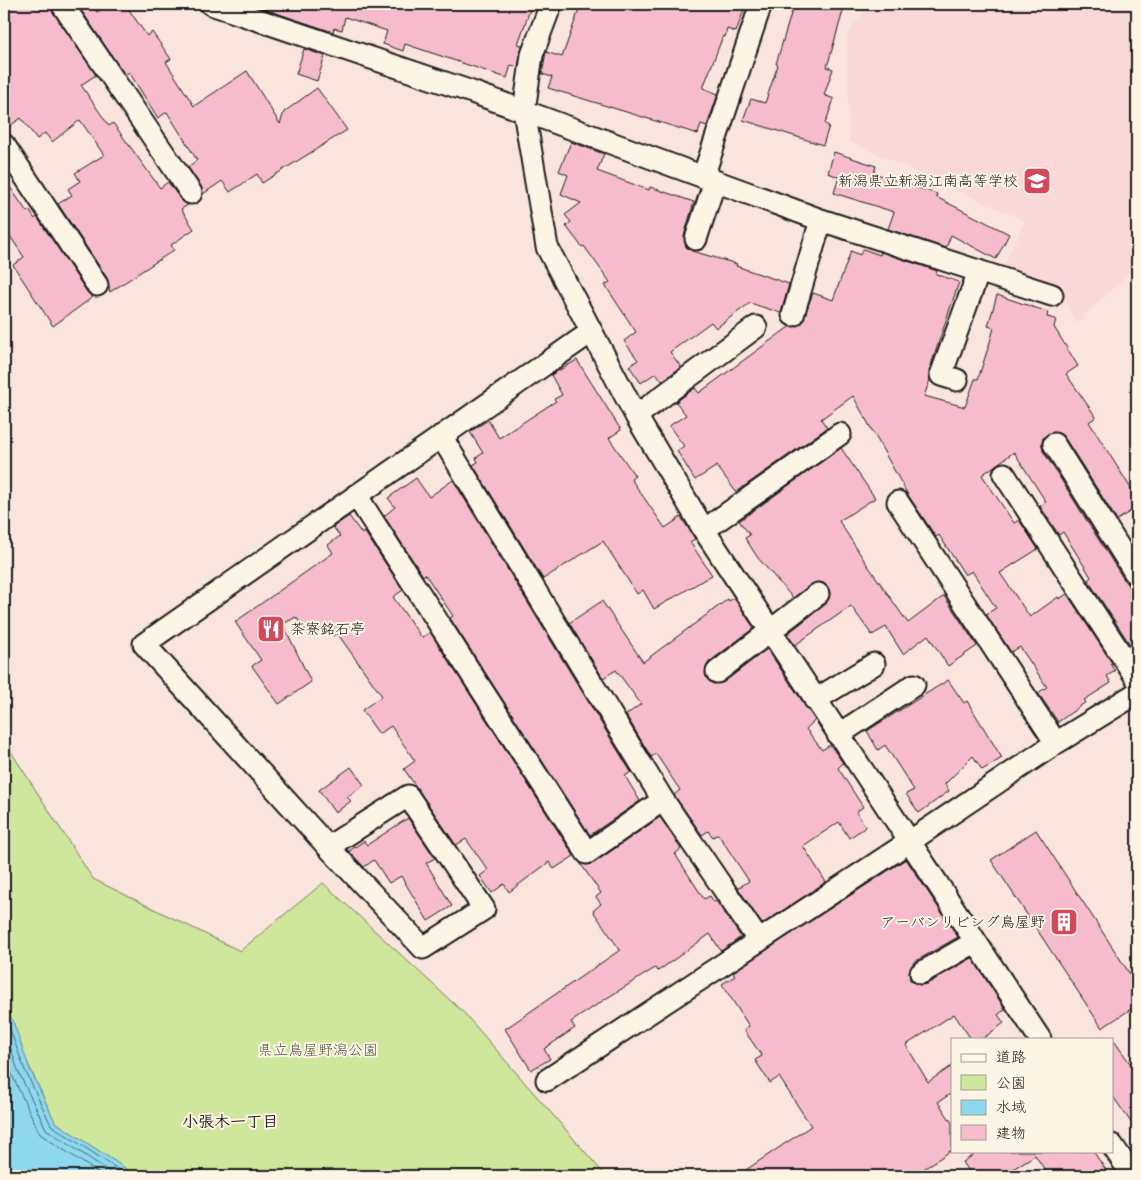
<svg xmlns="http://www.w3.org/2000/svg" width="1141" height="1180" font-family="Mynerve,'Klee One',sans-serif">
  <style>
    .built { fill: #f9d8d9 }
    .green { fill: #cee79d; stroke: #75825c }
    .water { fill: #8ed8ef; stroke: #608d9b }
    .lines { fill: none; stroke-linecap: round; stroke-linejoin: round }
    .shore { stroke: #4a6770; stroke-width: 1 }
    .building { fill: #f6bccd; stroke: #1c1c1c }
    .minor-casing { stroke: #1c1c1c; stroke-width: 25 }
    .minor { stroke: #fcf5e5; stroke-width: 21 }
    .labels { text-anchor: middle; stroke-width: 4; stroke-linejoin: round; paint-order: stroke }
    .poi-label { font-size: 15px; fill: #1c1c1c; stroke: #fcf5e5; text-anchor: end }
    .park-label { font-size: 15px; fill: #515943; stroke: #fcf5e5 }
    .neighbourhood-label { font-size: 16px; font-weight: bold; fill: #1c1c1c; stroke: #fcf5e5 }
  </style>
  <rect width="100%" height="100%" fill="#fae4de"/>
  <filter id="ink" filterUnits="userSpaceOnUse"><feTurbulence type="fractalNoise" baseFrequency=".02" numOctaves="2"/><feDisplacementMap in="SourceGraphic" scale="10" xChannelSelector="R" yChannelSelector="G"/><feConvolveMatrix kernelMatrix="1 2 1 2 8 2 1 2 1" color-interpolation-filters="sRGB"/></filter>
  <g filter="url(#ink)">
    <path class="built" d="M870 4H1137V266L1076 323 1058 286 1003 267 1025 221 849 141 847 35Z"/>
    <path class="green" d="M4 741 93 879 240 951 323 883 465 1014 606 1176H137L55 1122 4 1012Z"/>
    <path class="water" d="M4 1002 14 1024 29 1067 55 1122 137 1176H4Z"/>
    <g class="lines">
      <path class="shore" d="M4 1013 24 1068 51 1125 128 1176
        M4 1027 18 1071 46 1129 116 1176
        M4 1051 12 1075 40 1134 103 1176"/>
    </g>
    <path class="building" d="M4 4H50L52 11 96 75 81 85 109 126 113 123 160 188 168 182 181 200 188 205 181 209 194 229 171 245 174 250 110 292 107 278 58 204 72 195 68 189 80 181 75 173 104 155 80 120 52 142 45 133 37 139 21 118 4 130Z
      M77 4H91L97 12 110 4H125L147 36 152 32 171 59 166 62 194 106 247 71 280 124 284 112 317 88 347 130 262 183 257 174 230 192 222 181 203 194 201 186 188 167 197 160 167 112 158 118 129 72 125 75Z
      M256 4H532L518 44 522 45 518 67 511 65 507 78 405 44 403 51 383 44 387 31 345 17 342 30 334 28 333 32 255 6Z
      M581 4H746L736 32 727 29 725 37 723 36 703 88 718 94 707 126 701 124 698 134 548 88 552 77 542 74 546 52 562 57Z
      M794 4H845L827 67 833 69 824 95 834 99 825 124 829 126 823 145 743 120 751 99 765 103 778 65 776 64Z
      M304 49 325 56 317 81 296 74Z
      M571 142 604 154 597 171 649 190 650 187 694 202 684 236 686 247 692 251 737 264 736 266 789 284 781 313 750 303 716 328 711 322 670 352 681 367 662 381 656 373 641 383 629 366 638 360 624 341 636 332 605 285 610 282 584 246 582 247 566 226 571 222 565 215 581 203 561 194 568 175 559 171Z
      M834 152 876 166 874 173 937 194 936 197 1009 234 996 259 951 235 946 248 888 229 894 212 834 193 839 177 828 173Z
      M4 178 27 212 29 210 35 219 37 217 87 292 93 297 53 326 13 265 24 257 4 227Z
      M863 249 880 255 881 252 937 271 936 274 959 282 929 371 930 380 924 396 965 407 975 379H978L990 342 994 328 988 326 997 295 1048 312 1047 317 1056 319 1054 327 1078 366 1066 374 1096 417 1089 422 1137 498V507L1117 520 1064 437 1054 432 1043 438 1042 444 1043 451 1126 583 1137 596V646L1133 649 1088 580 1091 577 1063 532 1059 535 1040 506 1046 502 1014 452 982 475 1014 523 1019 520 1038 549 1000 573 1030 617 1058 597 1059 599 1067 594 1112 663 1110 664 1115 671 1107 676 1111 683 1084 700 1086 702 1058 722 1038 693 1047 687 1020 647 1011 652 986 614 996 608 972 571 965 575 939 535 936 537 908 495 853 396 821 419 827 428 736 492 717 466 695 480 677 451 684 446 669 426 686 415 676 402 695 388 699 393 789 327 801 324 813 293 833 300 851 251 860 255Z
      M577 360 621 430 609 438 635 476 631 479 665 528 681 517 695 539 690 542 712 575 654 609 643 590 637 594 603 541 543 579 473 465 478 462 476 458 483 453 470 432 488 420 499 438 556 401 554 399 562 395 551 375Z
      M841 448 875 498 839 521 864 560 908 623 944 596 977 646 948 666 928 635 903 654 886 627 872 635 851 606 795 645 787 634 826 604 830 593 828 587 823 583 816 582 793 598 758 558 745 538 750 535 739 521Z
      M416 478 429 497 453 480 631 772 625 776 640 801 590 835 450 618 453 616 425 574 423 576 384 516 395 507 388 498Z
      M349 516 362 534 364 531 403 590 393 597 422 638 430 632 574 856 554 869 549 862 509 892 504 884 492 893 480 876 488 870 466 839 456 845 404 769 415 761 391 726 379 734 362 710 382 696 337 633 333 636 326 626 310 637 296 617 283 624 311 682 279 704 252 666 261 660 235 622 333 553 328 545 340 536 333 527Z
      M734 598 754 628 709 662 705 673 707 679 713 684 724 682 767 649 815 720 806 729 822 750 830 745 843 763 838 768 863 807 856 812 866 827 849 838 839 822 803 846 826 882 762 924 738 888 749 881 718 834 713 837 708 831 702 835 674 795 680 790 656 754 651 757 626 715 641 704 616 670 603 678 569 623 602 601 643 662 728 599 729 601Z
      M948 680 964 703 967 701 1002 758 982 770 973 756 945 784 949 791 919 813 906 794 914 790 885 745 878 750 867 731Z
      M351 767 364 785 347 797 351 801 335 813 319 790Z
      M660 817 681 849 675 854 704 899 710 896 714 902 716 901 741 937 721 951 710 934 658 971 655 968 607 998 571 1022 575 1028 544 1049 550 1059 531 1070 505 1029 620 950 593 911 601 904 596 897 601 893 580 863 587 865 594 863Z
      M408 818 435 858 426 863 452 906 428 921 401 876 389 883 374 860 364 867 349 851 364 841 367 845Z
      M1036 830 1137 985V1005L1102 1028 991 860Z
      M906 859 958 937 914 962 909 972 910 980 920 985 927 984 972 958 1005 1009 998 1015 1004 1023 982 1039H971L954 1014 906 1045 928 1082 952 1066V1093L938 1102 952 1123V1150L913 1176H737L811 1126 779 1077 770 1083 755 1060 762 1056 744 1030 749 1026 722 984 735 976 733 972Z
      M1112 1038 1137 1073V1131L1112 1095Z
      M979 1151H1093L1110 1176H1049L1035 1155 1002 1176H972L963 1162Z"/>
    <g class="lines">
      <defs>
        <path id="minor" d="M62 4 191 193
          M211 4 472 92 821 220 1052 295
          M551 4 532 55 524 111 547 247 636 416 704 530 1040 1039
          M4 145 97 285
          M703 177 761 4
          M696 239 715 181
          M793 315 821 220
          M957 380 941 375 979 271
          M636 416 756 327
          M441 436 663 800 759 941
          M1054 444 1137 576
          M1004 474 1137 679
          M356 495 587 853 663 800
          M898 502 1056 743
          M704 530 840 434
          M717 672 818 594
          M815 700 874 664
          M838 735 914 685
          M328 847 408 796 484 909 423 948 328 847 144 644 591 332
          M921 973 975 942
          M547 1080 909 842 1056 743 1137 693
          M1112 1145 1133 1176"/>
      </defs>
      <use href="#minor" class="minor-casing"/>
      <use href="#minor" class="minor"/>
    </g>
  </g>
  <defs>
    <symbol id="school-square" viewBox="-11 -11 22 22"><rect x="-9" y="-9" width="18" height="18" rx="4" fill="#d1495b" stroke="#fcf5e5"/><path d="M0-5L7-2L0 1L-7-2ZM-4 1L0 2.5L4 1V4Q0 6-4 4Z" fill="#fff"/></symbol>
    <symbol id="restaurant-square" viewBox="-11 -11 22 22"><rect x="-9" y="-9" width="18" height="18" rx="4" fill="#d1495b" stroke="#fcf5e5"/><path d="M-5-6h1v4h1v-4h1v4h1v-4h1v5L-1.5 .5V6h-2V.5L-5-1ZM5-6V6H3V1.5H1.5Q1.5-4 5-6Z" fill="#fff"/></symbol>
    <symbol id="building-square" viewBox="-11 -11 22 22"><rect x="-9" y="-9" width="18" height="18" rx="4" fill="#d1495b" stroke="#fcf5e5"/><path d="M-4-6H4V6H1V3H-1V6H-4ZM-2.5-4.3h1.7v1.8h-1.7ZM.8-4.3h1.7v1.8H.8ZM-2.5-1h1.7V.8h-1.7ZM.8-1h1.7V.8H.8Z" fill="#fff"/></symbol>
  </defs>
  <g fill-rule="evenodd">
    <use href="#school-square" x="1021" y="165" width="32" height="32"/>
    <use href="#restaurant-square" x="255" y="613" width="32" height="32"/>
    <use href="#building-square" x="1048" y="906" width="32" height="32"/>
  </g>
  <g class="labels">
    <g class="poi-label">
      <text x="1018" y="186">新潟県立新潟江南高等学校</text>
      <text x="290" y="634" text-anchor="start">茶寮銘石亭</text>
      <text x="1045" y="927">アーバンリビング鳥屋野</text>
    </g>
    <g class="park-label">
      <text x="318" y="1055">県立鳥屋野潟公園</text>
    </g>
    <g class="neighbourhood-label">
      <text x="230" y="1127">小張木一丁目</text>
    </g>
  </g>
  <rect width="1141" height="1180" fill="none" stroke="#fcf5e5" stroke-width="20"/>
  <rect x="10" y="10" width="1121" height="1160" fill="none" stroke="#1c1c1c" stroke-width="2" filter="url(#ink)"/>
  <rect x="951" y="1038" width="162" height="115" fill="#fcf5e5" stroke="#a29e95"/>
  <rect x="961" y="1054" width="25" height="8" fill="#fcf5e5" stroke="#a29e95"/>
  <text x="996" y="1062" font-size="15" fill="#1c1c1c">道路</text>
  <rect x="961" y="1075" width="25" height="15" fill="#cee79d" stroke="#a29e95"/>
  <text x="996" y="1088" font-size="15" fill="#1c1c1c">公園</text>
  <rect x="961" y="1100" width="25" height="15" fill="#8ed8ef" stroke="#a29e95"/>
  <text x="996" y="1112" font-size="15" fill="#1c1c1c">水域</text>
  <rect x="961" y="1125" width="25" height="15" fill="#f6bccd" stroke="#a29e95"/>
  <text x="996" y="1138" font-size="15" fill="#1c1c1c">建物</text>
</svg>
